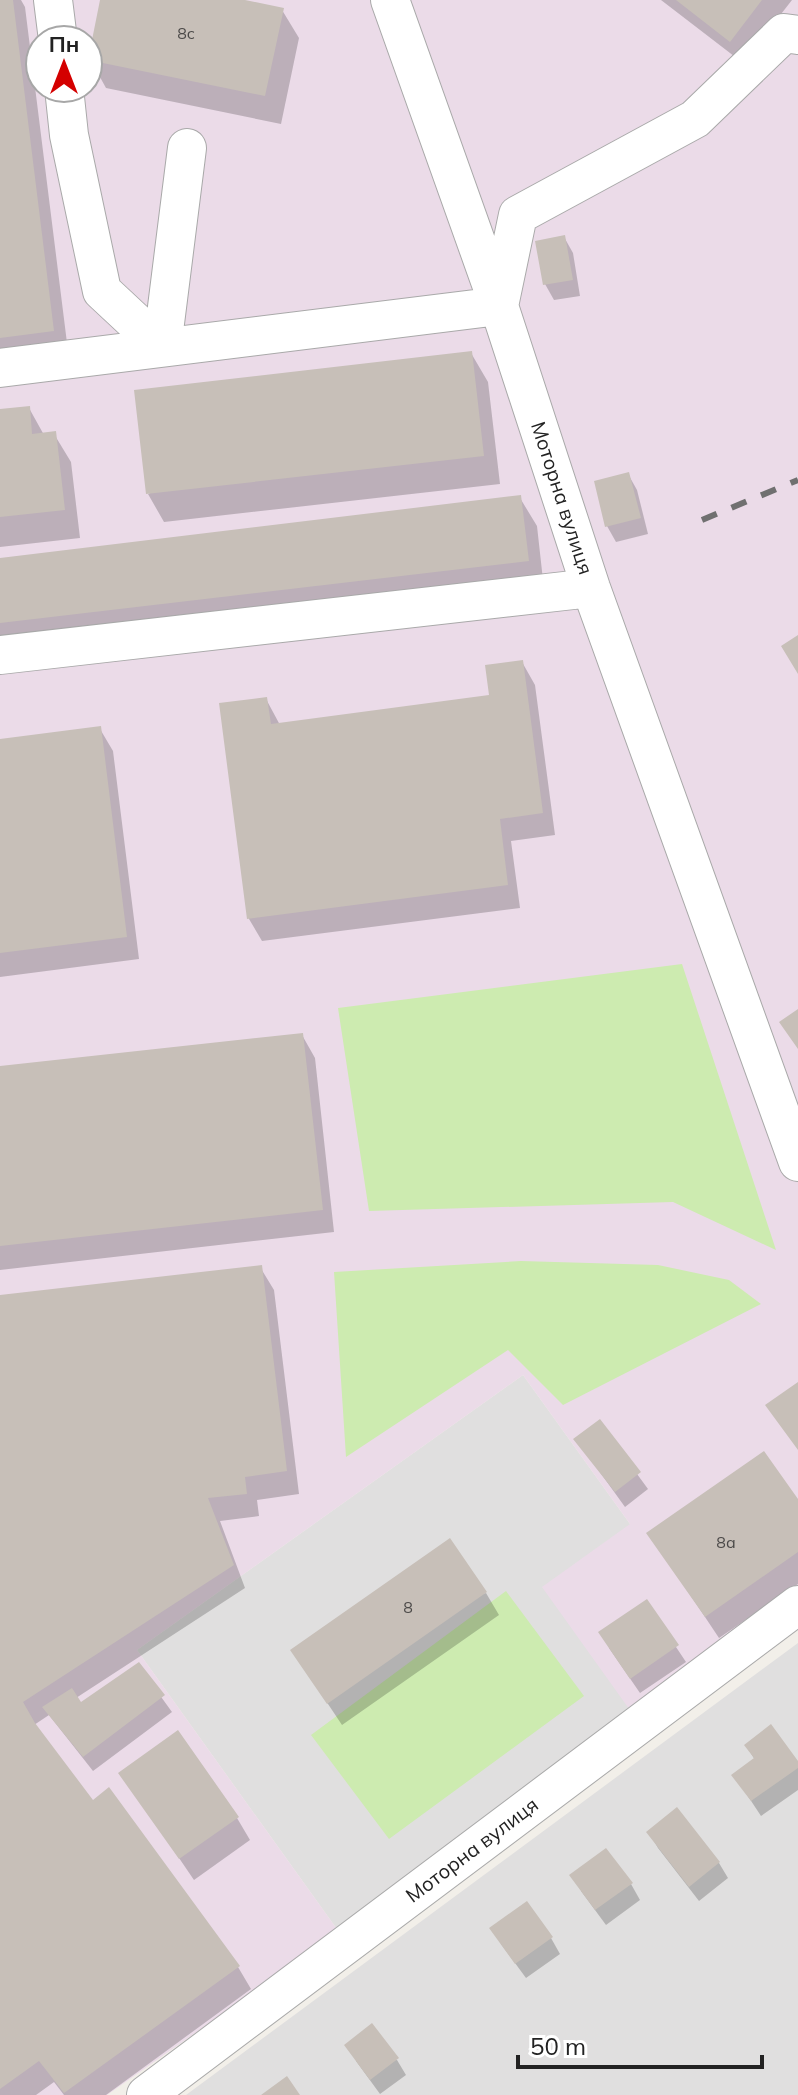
<svg xmlns="http://www.w3.org/2000/svg" width="798" height="2095" font-family="Mulish,sans-serif">
  <style>
    .residential { fill: #e0dfdf }
    .industrial { fill: #ebdbe8; fill-rule: evenodd }
    .grass { fill: #cdebb0 }
    .shadow { fill: #0003 }
    .building { fill: #c7bfb8 }
    .lines { fill: none; stroke-linecap: round; stroke-linejoin: round }
    .minor-casing { stroke: #a9a9a9; stroke-width: 40 }
    .minor { stroke: #fff; stroke-width: 38 }
    .rail { stroke: #707070; stroke-width: 6; stroke-dasharray: 16 16; stroke-linecap: butt }
    .labels { text-anchor: middle; stroke-width: 6; stroke-linejoin: round; paint-order: stroke }
    .number-label { font-size: 16px; fill: #4b4948 }
    .street-label { font-size: 20px; fill: #222; stroke: #fff }
  </style>
  <rect width="100%" height="100%" fill="#f2efe9"/>
  <path class="residential" d="M523 1375 630 1524 637 1720 339 1932 137 1650Z
    M798 1643V2095H186Z"/>
  <path class="industrial" d="M0 0H798V1600L637 1720 542 1587 630 1524 523 1375 137 1650 339 1932 107 2095H0ZM40 40H88V88H40Z"/>
  <path class="grass" d="M682 964 776 1250 673 1202 369 1211 338 1008Z
    M521 1261 658 1265 729 1280 761 1304 563 1405 508 1350 346 1457 334 1272Z
    M506 1591 584 1696 389 1839 311 1735Z"/>
  <path class="shadow" d="M0 0H21L25 7 69 359 0 368Z
    M102 0H235L282 10 299 38 281 124 106 88 90 59Z
    M661 0H792L743 63Z
    M564 237 573 253 580 296 554 300 545 284Z
    M471 353 488 382 500 484 164 522 148 494Z
    M29 408 44 435 54 434 71 462 80 538 0 547V411Z
    M628 474 637 490 648 534 616 542 607 526Z
    M520 498 537 526 544 589 0 654V560Z
    M522 662 535 685 555 835 511 841 520 908 262 941 249 919 221 704 266 699 280 725 492 697Z
    M100 729 113 751 139 959 0 977V741Z
    M302 1035 315 1058 334 1232 0 1270V1068Z
    M260 1267 274 1290 299 1494 257 1500 259 1516 220 1521 245 1588 76 1698 81 1704 138 1665 172 1712 93 1771 49 1715 34 1725 92 1803 238 1967 251 1989 106 2095H64L54 2082 36 2095H0V1297Z
    M599 1422 648 1489 625 1507 576 1439Z
    M798 1503V1584L719 1638 649 1533Z
    M486 1593 499 1615 342 1725 292 1650Z
    M646 1602 686 1662 640 1693 609 1648Z
    M746 1745 798 1765V1790L761 1816 734 1775 755 1760Z
    M121 1773 237 1818 250 1840 194 1880Z
    M649 1832 719 1863 728 1878 699 1901 658 1848Z
    M631 1884 640 1900 606 1925 581 1891Z
    M551 1938 560 1954 526 1978 501 1944Z
    M397 2060 406 2075 380 2094 356 2061Z"/>
  <path class="building" d="M0 0H13L54 331 0 338Z
    M100 0H245L284 8 265 96 88 60Z
    M676 0H762L730 42Z
    M565 235 573 280 543 285 535 241Z
    M472 351 484 456 146 494 134 390Z
    M30 406 32 434 56 431 65 510 0 517V409Z
    M629 472 641 518 605 527 594 481Z
    M521 495 529 561 0 623V558Z
    M798 635V674L781 646Z
    M523 660 543 813 500 819 508 885 247 919 219 703 267 697 271 724 489 695 485 665Z
    M101 726 127 937 0 953V739Z
    M798 1009V1049L779 1022Z
    M303 1033 323 1210 0 1246V1066Z
    M262 1265 287 1471 245 1477 247 1494 208 1498 234 1565 23 1702 35 1723 93 1800 109 1787 240 1966 64 2093 39 2061 0 2089V1295Z
    M798 1382V1450L765 1405Z
    M600 1419 641 1472 615 1492 573 1439Z
    M764 1451 798 1499V1552L705 1617 646 1533Z
    M450 1538 487 1592 327 1704 290 1650Z
    M647 1599 679 1645 630 1679 598 1632Z
    M139 1662 165 1695 83 1757 42 1707 72 1688 81 1702Z
    M771 1724 798 1761V1768L751 1801 731 1775 754 1758 744 1745Z
    M178 1730 239 1817 179 1859 118 1773Z
    M677 1807 720 1862 689 1887 646 1832Z
    M606 1848 633 1883 595 1910 569 1875Z
    M527 1901 553 1937 515 1964 489 1928Z
    M372 2023 399 2058 370 2080 344 2045Z
    M287 2076 300 2095H261Z"/>
  <g class="lines">
    <defs>
      <path id="minor" d="M53 0 58 40
        M390 0 499 306 591 588 798 1162
        M64 88 69 135 102 291 162 347 187 148
        M499 306 518 215 695 119 784 33 798 35
        M0 368 499 306
        M0 655 591 588
        M146 2095 798 1605"/>
    </defs>
    <use href="#minor" class="minor-casing"/>
    <use href="#minor" class="minor"/>
    <path class="rail" d="M702 520 798 480"/>
  </g>
  <g class="labels">
    <g class="number-label">
      <text x="186" y="39">8с</text>
      <text x="726" y="1548">8а</text>
      <text x="408" y="1613">8</text>
    </g>
    <g class="street-label">
      <text transform="translate(562 498) rotate(72)" y="7">Моторна вулиця</text>
      <text transform="translate(472 1850) rotate(-37)" y="7">Моторна вулиця</text>
    </g>
  </g>
  <g transform="translate(64 64)"><circle r="38" fill="#ffffff" stroke="#a7a7a7" stroke-width="2"/>
  <path d="M0-6L14 30L0 20L-14 30Z" fill="#d40000"/>
  <text y="-12" font-size="22" font-weight="bold" text-anchor="middle" fill="#222222">Пн</text>
  </g>
  <path d="M518 2055v12h244v-12" fill="none" stroke="#222222" stroke-width="4"/>
  <text x="530" y="2055" font-size="24" fill="#222222" stroke="#ffffff" stroke-width="6" paint-order="stroke">50 m</text>
</svg>
